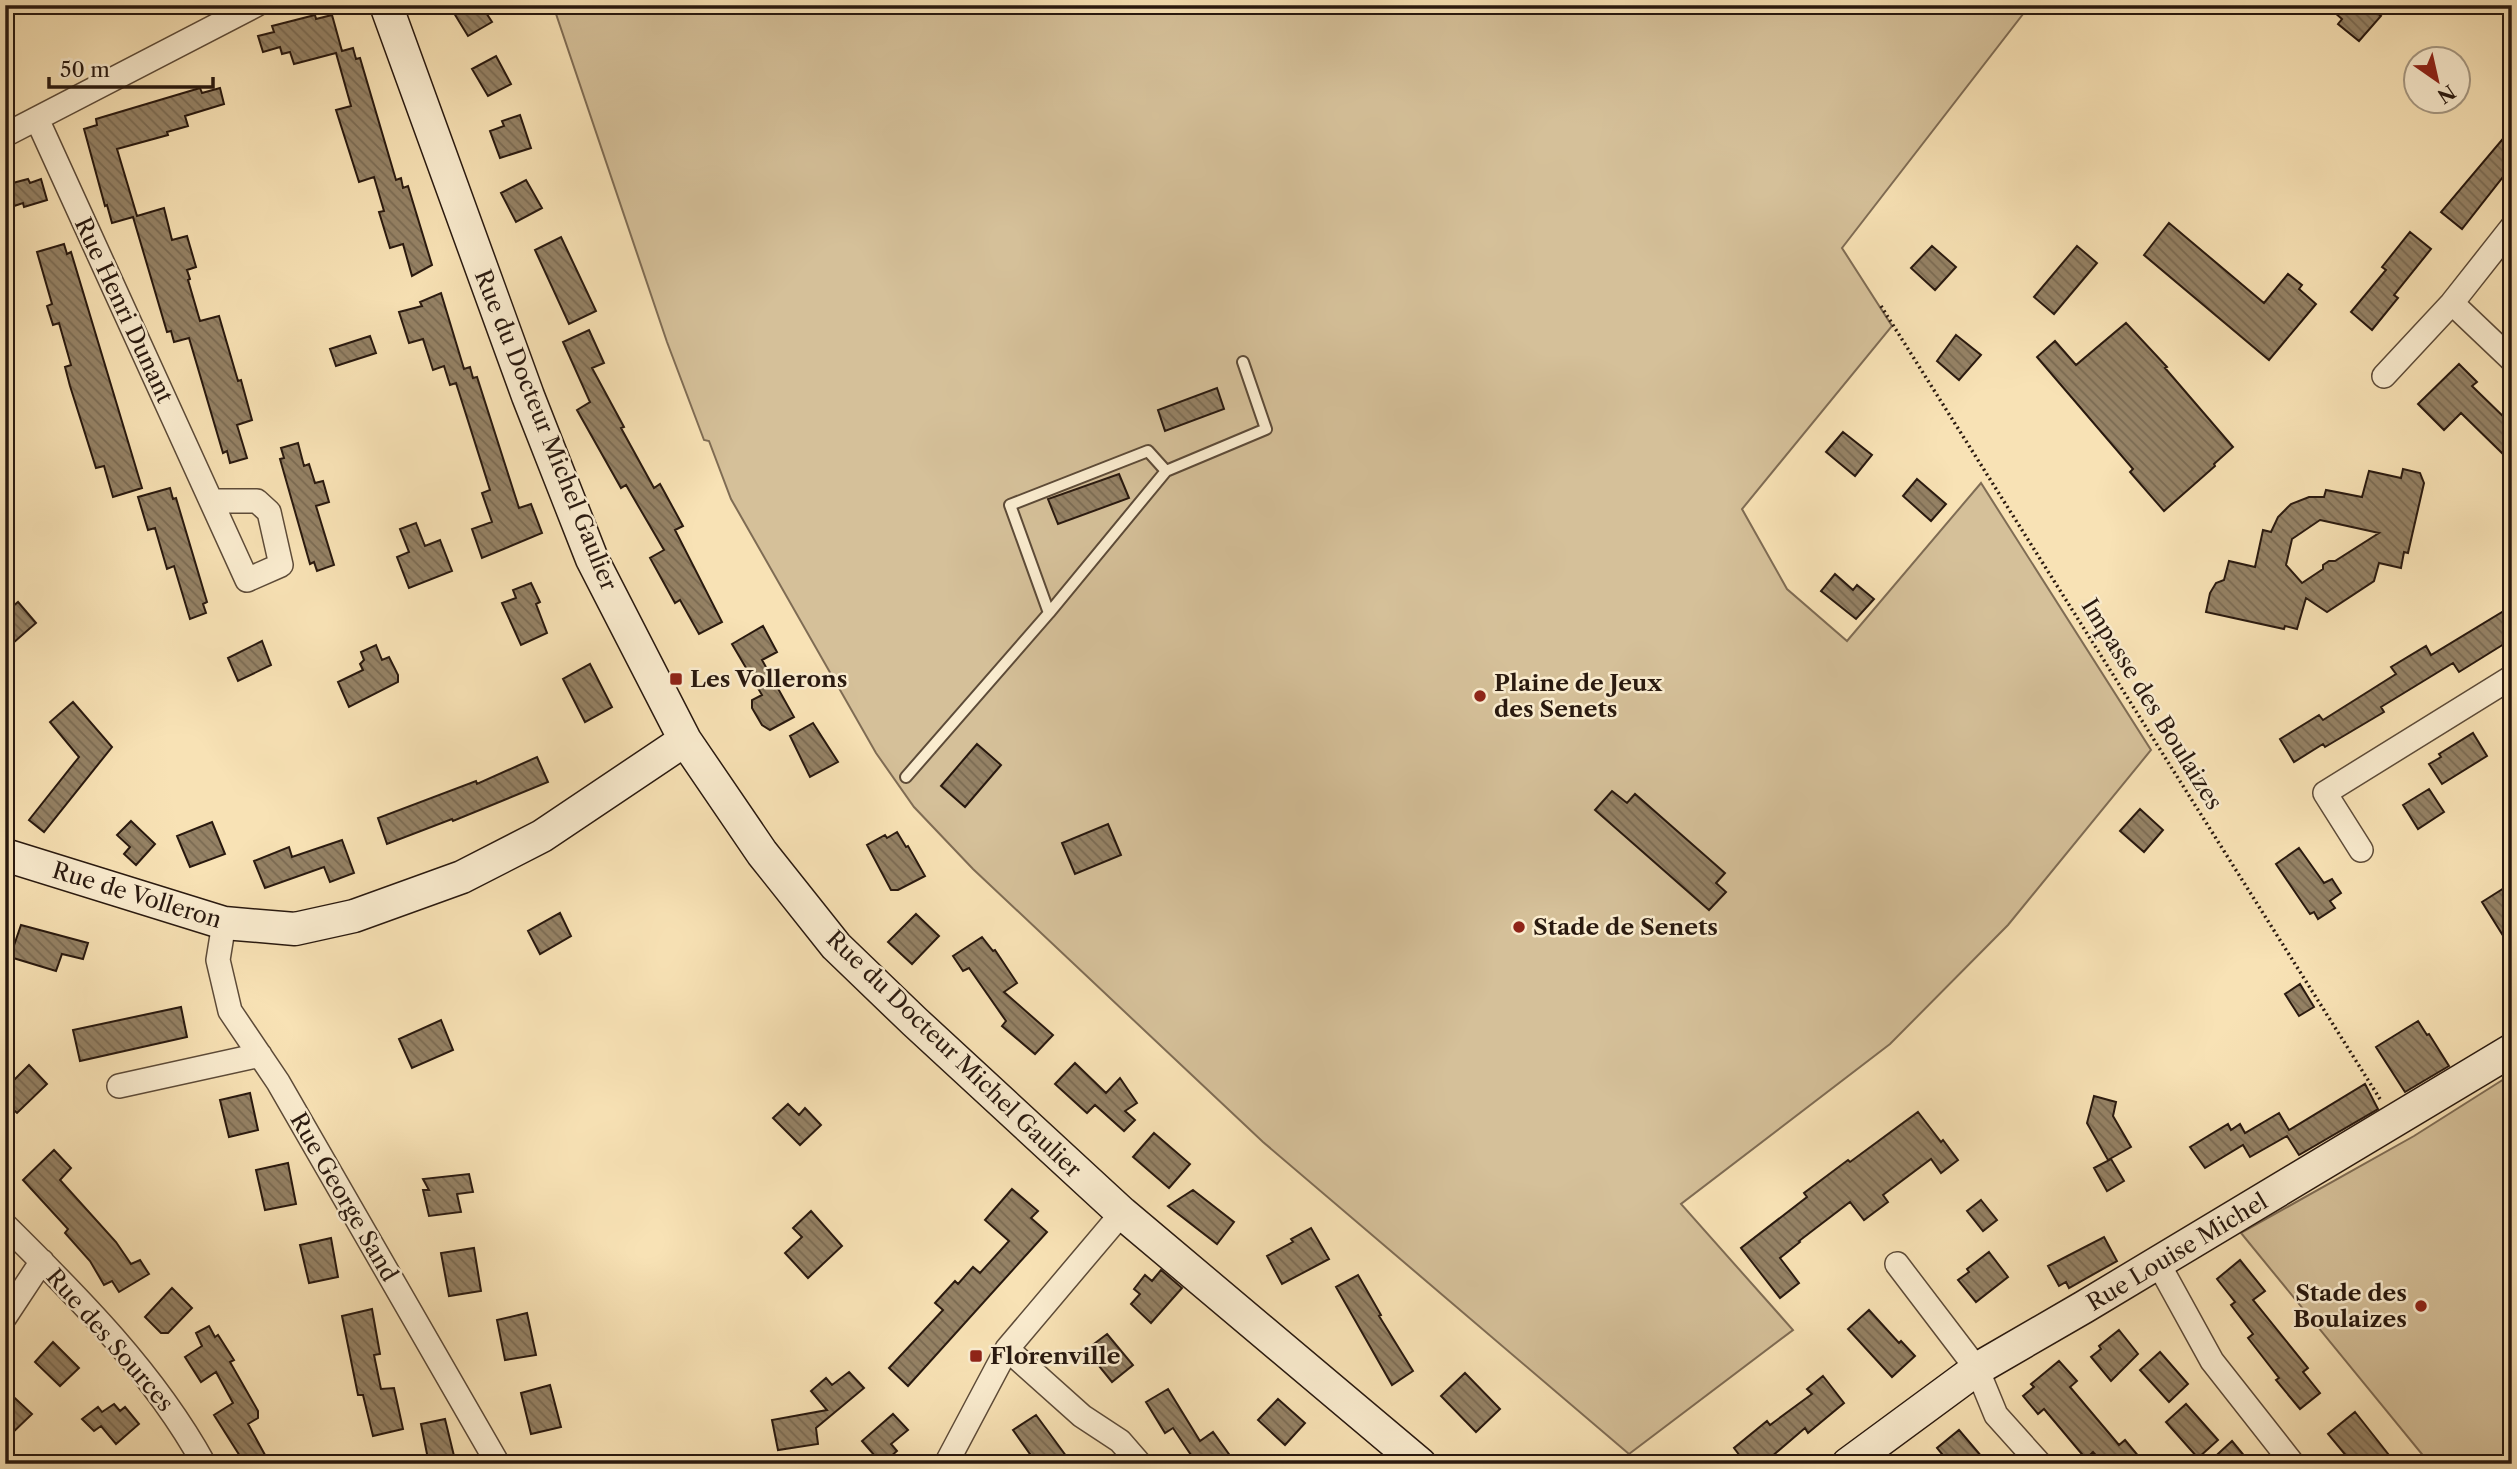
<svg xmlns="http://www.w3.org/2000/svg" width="2517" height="1469" font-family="'Libre Caslon Text',serif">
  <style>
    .green { fill: #d5c099; stroke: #7f6c54; stroke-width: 2 }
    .building { fill: url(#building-back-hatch); stroke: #29190f; stroke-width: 2; fill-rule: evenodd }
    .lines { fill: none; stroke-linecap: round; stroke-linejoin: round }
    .lane-casing { stroke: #5d4b38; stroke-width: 14 }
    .street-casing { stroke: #5d4b38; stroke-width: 26 }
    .secondary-casing { stroke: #29190f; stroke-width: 35 }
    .path { stroke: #29190f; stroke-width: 3.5; stroke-dasharray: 2 3.5; stroke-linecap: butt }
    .lane { stroke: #faeccf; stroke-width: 10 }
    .street { stroke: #faeccf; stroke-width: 23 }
    .secondary { stroke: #faeccf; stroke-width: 32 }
    .poi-dot { fill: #8f2418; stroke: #faeccf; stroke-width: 2.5 }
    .labels { text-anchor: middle; stroke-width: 5; stroke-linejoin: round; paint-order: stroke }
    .street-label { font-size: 23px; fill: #29190f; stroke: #faeccf }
    .poi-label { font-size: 23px; font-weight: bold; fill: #29190f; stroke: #faeccf; text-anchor: start }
  </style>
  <defs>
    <pattern id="building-back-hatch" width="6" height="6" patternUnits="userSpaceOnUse" patternTransform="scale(1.75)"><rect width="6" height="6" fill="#958265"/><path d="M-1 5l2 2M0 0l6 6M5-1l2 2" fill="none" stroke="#7a6a52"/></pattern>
  </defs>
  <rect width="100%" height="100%" fill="#f8e2b5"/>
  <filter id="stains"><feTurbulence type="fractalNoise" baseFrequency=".00286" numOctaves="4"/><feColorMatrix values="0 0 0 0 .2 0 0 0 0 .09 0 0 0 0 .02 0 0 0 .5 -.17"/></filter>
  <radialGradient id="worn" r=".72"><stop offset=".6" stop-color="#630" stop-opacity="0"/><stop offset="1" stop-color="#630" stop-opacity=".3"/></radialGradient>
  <path class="green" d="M553 5H2030L1842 248 1892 326 1742 509 1787 589 1847 641 1981 483 2151 750 2008 925 1890 1044 1681 1204 1793 1330 1629 1454 1263 1142 973 869 914 807 876 753 731 499 709 441 704 440 667 342Z
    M2512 1074V1464H2430L2241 1233 2414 1136Z"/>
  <path class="building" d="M449 5H481L492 22 468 36Z
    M2326 5H2367L2381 16 2359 41 2338 24 2342 19Z
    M315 15 316 19 332 15 342 51 353 48 356 59 360 58 396 180 401 178 403 188 408 186 432 265 412 276 403 244 390 248 379 212 384 211 374 177 359 182 336 110 351 106 336 53 294 64 290 52 282 54 280 47 263 52 258 36 274 32 272 26Z
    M496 56 511 84 488 96 472 69Z
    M200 88 202 93 220 88 224 104 185 116 188 126 167 132 168 135 117 149 137 216 164 208 172 240 187 236 196 267 187 270 190 279 188 280 200 321 219 316 238 381 241 380 252 420 237 425 247 458 230 463 227 451 223 453 189 338 174 342 171 331 167 332 133 217 112 223 107 205 105 206 84 129 97 125 96 119Z
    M520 115 531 148 500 158 490 131 504 126 502 121Z
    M2512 128V184L2503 177 2462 229 2441 212Z
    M28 179 30 183 41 179 47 200 24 207 23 203 5 209V185Z
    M526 180 542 208 516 222 501 193Z
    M2169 223 2264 303 2288 274 2302 285 2299 289 2316 304 2269 360 2144 255Z
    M2410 232 2431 249 2394 295 2398 298 2372 330 2351 312 2386 270 2382 267Z
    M561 237 596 311 569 324 535 250Z
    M64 244 67 254 71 252 142 488 113 497 104 466 96 468 70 386 65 367 71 365 59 323 53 325 47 306 52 304 37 252Z
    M1932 246 1956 267 1935 290 1911 268Z
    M2077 246 2097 263 2054 314 2034 297Z
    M441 293 464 369 470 367 473 378 477 377 519 508 531 504 542 533 482 558 472 529 492 522 482 493 490 490 456 383 450 385 444 366 433 370 423 339 409 343 399 312 422 306 420 302Z
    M2126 323 2167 367 2165 368 2233 447 2214 464 2215 466 2164 511 2130 472 2133 469 2037 357 2055 341 2076 365Z
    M589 330 604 363 592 368 624 427 621 428 654 488 660 484 683 526 675 530 722 622 699 634 680 600 675 603 650 558 664 550 626 485 621 488 577 410 590 402 563 342Z
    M1956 335 1981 355 1959 380 1937 361Z
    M370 336 376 353 336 366 330 349Z
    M2459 364 2477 382 2472 386 2512 425V447L2504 455 2461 413 2444 430 2418 404Z
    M1217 388 1224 409 1165 431 1158 410Z
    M1843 432 1872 455 1855 476 1826 452Z
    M298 443 304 466 309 464 315 483 323 481 329 502 316 506 334 565 317 571 314 562 310 564 280 459 284 458 281 448Z
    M2403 469 2420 473 2424 483 2408 553 2404 552 2401 568 2379 563 2374 581 2327 612 2306 598 2297 629 2285 626 2284 629 2206 612 2210 593 2216 583 2224 580 2229 561 2255 567 2263 530 2271 532 2278 517 2291 504 2309 497H2324L2326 490 2362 497 2369 471 2401 478ZM2320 520 2379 533 2335 561H2329L2323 565V569L2302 583 2286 565 2292 539Z
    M1119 474 1129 498 1058 524 1048 499Z
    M1917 479 1946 504 1931 521 1903 496Z
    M170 488 173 499 176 498 207 602 203 604 206 613 190 619 174 566 167 569 155 528 148 530 138 497Z
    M416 523 425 546 440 540 452 571 409 588 397 557 409 552 400 529Z
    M1835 574 1853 590 1857 585 1874 599 1856 619 1821 591Z
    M531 583 540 602 536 604 547 633 521 645 502 603 516 598 513 590Z
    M18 602 36 623 5 650V613Z
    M2512 606V639L2459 672 2453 663 2381 707 2384 712 2325 747 2323 744 2294 762 2280 739 2319 715 2323 720 2396 674 2391 667 2426 646 2431 655Z
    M763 626 777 652 762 660 794 717 770 730 762 725 752 708V700L762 695 732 644Z
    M262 641 271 665 238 681 228 658Z
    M376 645 382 660 389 657 398 675V682L349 707 338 682 363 670 360 664 364 660 361 652Z
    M590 664 612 707 585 722 563 679Z
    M73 702 112 747 44 832 29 820 79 757 50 722Z
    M813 723 838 762 810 777 790 736Z
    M2473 733 2487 756 2442 784 2429 764 2441 757 2439 754Z
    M977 744 1001 765 965 807 941 786Z
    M537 757 548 782 453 821 452 819 387 844 378 818 476 781 477 784Z
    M2429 789 2444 812 2418 829 2403 805Z
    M1612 791 1627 803 1635 794 1725 873 1716 883 1726 892 1709 910 1595 810Z
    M2140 809 2163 830 2144 852 2120 831Z
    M131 821 155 844 136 865 124 854 130 847 117 835Z
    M212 822 225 854 190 867 177 836Z
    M1108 824 1121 855 1075 874 1062 843Z
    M897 832 906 847 908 846 925 876 898 890H891L867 845 885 835 887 838Z
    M342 840 354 873 330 882 324 867 265 888 254 861 289 847 292 857Z
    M2299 848 2324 883 2332 879 2341 893 2330 901 2335 908 2318 919 2314 912 2310 914 2276 864Z
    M2512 883V950L2482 902Z
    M560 913 571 936 540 954 528 931Z
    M916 914 939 936 912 964 888 942Z
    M21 925 88 943 83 959 62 954 56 971 10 957Z
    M982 937 993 951 995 950 1017 983 1004 992 1053 1035 1035 1054 1002 1026 1006 1021 969 968 963 971 953 956Z
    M2300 984 2314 1007 2299 1016 2285 994Z
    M181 1007 187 1037 80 1061 73 1030Z
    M441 1020 453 1050 412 1068 399 1039Z
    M2418 1021 2427 1035 2429 1034 2449 1066 2405 1092 2376 1047Z
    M1075 1063 1106 1093 1120 1078 1137 1103 1125 1111 1135 1120 1124 1131 1095 1105 1087 1113 1055 1084Z
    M29 1065 47 1084 17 1113 5 1102V1089Z
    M2365 1084 2378 1109 2299 1155 2287 1136 2250 1157 2243 1145 2205 1168 2190 1147 2228 1124 2231 1130 2240 1124 2245 1133 2279 1113 2289 1130Z
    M250 1093 258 1130 229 1137 220 1100Z
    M2094 1096 2116 1102 2113 1116 2131 1147 2108 1160 2087 1123Z
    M788 1104 799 1115 805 1108 821 1125 800 1145 773 1118Z
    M1918 1112 1941 1142 1943 1140 1958 1160 1941 1173 1931 1159 1883 1195 1888 1202 1864 1220 1850 1202 1799 1241 1800 1242 1780 1258 1799 1283 1780 1298 1741 1248 1807 1197 1804 1193 1848 1160 1850 1162Z
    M1154 1133 1190 1164 1169 1188 1133 1157Z
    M54 1150 71 1168 60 1180 116 1242 131 1264 140 1260 149 1274 119 1292 112 1281 104 1285 90 1261 65 1233 68 1229 23 1180Z
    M2111 1159 2124 1181 2107 1191 2094 1168Z
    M288 1163 296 1204 265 1210 256 1170Z
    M469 1174 473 1192 457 1194 461 1212 429 1216 423 1190H429L423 1179Z
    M1012 1189 1038 1211 1031 1218 1047 1232 908 1386 889 1368 943 1310 935 1303 955 1281 958 1284 973 1267 980 1273 1009 1241 985 1220Z
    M1193 1190 1234 1222 1217 1244 1168 1206Z
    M1981 1200 1997 1220 1983 1231 1967 1211Z
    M811 1211 842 1246 808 1278 785 1253 802 1237 793 1228Z
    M1311 1228 1329 1259 1282 1284 1267 1256 1293 1242 1291 1239Z
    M2104 1237 2117 1261 2069 1288 2066 1282 2059 1286 2048 1266Z
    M331 1238 338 1277 309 1283 300 1245Z
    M474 1248 481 1291 449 1296 441 1253Z
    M1989 1252 2008 1277 1976 1302 1958 1280 1969 1272 1967 1269Z
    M2240 1260 2265 1291 2253 1300 2308 1368 2303 1372 2320 1393 2300 1409 2276 1380 2279 1378 2248 1338 2253 1334 2231 1305 2235 1302 2217 1279Z
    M1161 1270 1182 1288 1151 1323 1131 1304 1140 1294 1134 1289 1145 1275 1152 1281Z
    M1358 1275 1381 1315 1379 1316 1413 1371 1392 1385 1336 1287Z
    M172 1288 192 1308 168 1333H161L145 1317Z
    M372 1309 380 1354 374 1355 381 1389 394 1388 403 1429 373 1436 363 1395H358L342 1316Z
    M1869 1310 1899 1343 1901 1341 1915 1356 1892 1377 1848 1329Z
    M527 1313 536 1355 505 1360 497 1320Z
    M209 1326 215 1337 218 1335 234 1360 230 1362 258 1411V1418L248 1424 270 1464H245L214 1415 233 1403 216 1372 201 1382 185 1357 202 1346 196 1333Z
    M2119 1330 2138 1354 2111 1381 2091 1357 2101 1349 2099 1346Z
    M1107 1334 1133 1365 1112 1382 1086 1350Z
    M53 1342 79 1368 60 1386 35 1362Z
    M2160 1352 2188 1384 2169 1402 2140 1370Z
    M2059 1361 2077 1381 2070 1387 2119 1445 2125 1440 2145 1464H2098L2101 1461 2093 1452 2086 1459 2044 1409 2038 1414 2023 1396 2034 1387 2031 1384Z
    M849 1372 864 1388 816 1428 818 1444 778 1450 772 1420 827 1410 811 1391 826 1378 832 1385Z
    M1465 1373 1500 1409 1476 1432 1441 1396Z
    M1823 1376 1844 1403 1808 1433 1805 1428 1763 1464H1746L1734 1448 1767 1421 1770 1425 1812 1394 1807 1389Z
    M550 1385 561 1427 531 1434 521 1393Z
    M5 1389 32 1414 5 1440Z
    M1168 1389 1200 1441 1213 1432 1236 1464H1197L1173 1428 1165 1433 1146 1402Z
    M1278 1399 1305 1423 1285 1445 1258 1420Z
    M114 1404 120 1411 125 1407 139 1424 116 1444 101 1426 94 1431 82 1419 98 1407 102 1412Z
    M2186 1404 2218 1440 2198 1458 2166 1422Z
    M2355 1412 2396 1464H2353L2328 1434Z
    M893 1414 908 1430 891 1444 897 1451 882 1464 862 1441Z
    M1036 1415 1072 1464H1037L1013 1430Z
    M445 1419 456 1464H429L421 1424Z
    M1959 1430 1988 1464H1950L1937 1448Z
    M2232 1441 2251 1464H2207Z"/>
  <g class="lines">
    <defs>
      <path id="lane" d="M1049 613 1010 505 1148 451 1166 471
        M906 777 1049 613 1166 471 1266 429 1243 362"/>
      <path id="street" d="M37 119 247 580 281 565 269 512 257 501H212
        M5 135 256 5
        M2452 303 2512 360
        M2384 376 2452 303 2512 227
        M2361 850 2325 793 2512 677
        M224 923 218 960 230 1011 278 1082 498 1464
        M119 1086 260 1055
        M5 1225C78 1297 154 1373 204 1464
        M2158 1263 2212 1361 2293 1464
        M1897 1264 1977 1369 1996 1415 2040 1464
        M5 1317 42 1261
        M1007 1349 1082 1416 1120 1441 1140 1464
        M946 1464 1007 1349 1122 1213"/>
      <path id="secondary" d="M386 5 528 396 592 559 685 740 762 853 836 946 915 1022 1122 1213 1420 1464
        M5 855 224 923 295 929 354 916 462 877 542 836 685 740
        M1848 1464 1977 1369 2084 1307 2512 1050"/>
    </defs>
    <use href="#lane" class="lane-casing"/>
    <use href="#street" class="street-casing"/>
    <use href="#secondary" class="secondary-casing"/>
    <path class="path" d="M1881 306 2380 1099"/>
    <use href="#lane" class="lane"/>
    <use href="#street" class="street"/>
    <use href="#secondary" class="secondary"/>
  </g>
  <g class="poi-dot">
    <rect x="669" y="672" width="14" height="14" rx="3.5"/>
    <circle cx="1480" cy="696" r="7"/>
    <circle cx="1519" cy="927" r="7"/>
    <circle cx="2421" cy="1306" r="7"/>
    <rect x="969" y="1349" width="14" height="14" rx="3.5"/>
  </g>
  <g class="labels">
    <g class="street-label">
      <text transform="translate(124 310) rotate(65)" y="8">Rue Henri Dunant</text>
      <text transform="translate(546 430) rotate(68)" y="8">Rue du Docteur Michel Gaulier</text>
      <text transform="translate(2152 704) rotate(58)" y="8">Impasse des Boulaizes</text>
      <text transform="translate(137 895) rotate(17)" y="8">Rue de Volleron</text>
      <text transform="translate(954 1054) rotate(44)" y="8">Rue du Docteur Michel Gaulier</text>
      <text transform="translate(344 1197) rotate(60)" y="8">Rue George Sand</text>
      <text transform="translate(2177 1252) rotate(-31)" y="8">Rue Louise Michel</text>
      <text transform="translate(110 1340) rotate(49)" y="8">Rue des Sources</text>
    </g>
    <g class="poi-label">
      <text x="690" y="687">Les Vollerons</text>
      <text x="1494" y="691">Plaine de Jeux<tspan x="1494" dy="26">des Senets</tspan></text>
      <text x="1533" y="935">Stade de Senets</text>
      <text x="2407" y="1301" text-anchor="end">Stade des<tspan x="2407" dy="26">Boulaizes</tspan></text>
      <text x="990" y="1364">Florenville</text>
    </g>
  </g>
  <rect width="2517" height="1469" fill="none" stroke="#f8e2b5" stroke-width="28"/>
  <rect x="7" y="7" width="2503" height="1455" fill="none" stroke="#29190f" stroke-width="3.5"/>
  <rect x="14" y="14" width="2489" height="1441" fill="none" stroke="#29190f" stroke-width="2"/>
  <g transform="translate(2437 80) rotate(146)"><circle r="33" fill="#faeccf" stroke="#a69882" stroke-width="2"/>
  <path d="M0-5L12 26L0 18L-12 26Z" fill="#8f2418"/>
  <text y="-10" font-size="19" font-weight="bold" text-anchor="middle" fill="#29190f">N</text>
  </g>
  <path d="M49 77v10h164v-10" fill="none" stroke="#29190f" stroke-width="3.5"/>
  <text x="60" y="77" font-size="21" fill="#29190f" stroke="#faeccf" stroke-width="5" paint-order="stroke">50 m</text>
  <rect width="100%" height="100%" filter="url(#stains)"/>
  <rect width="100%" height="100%" fill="url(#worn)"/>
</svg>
